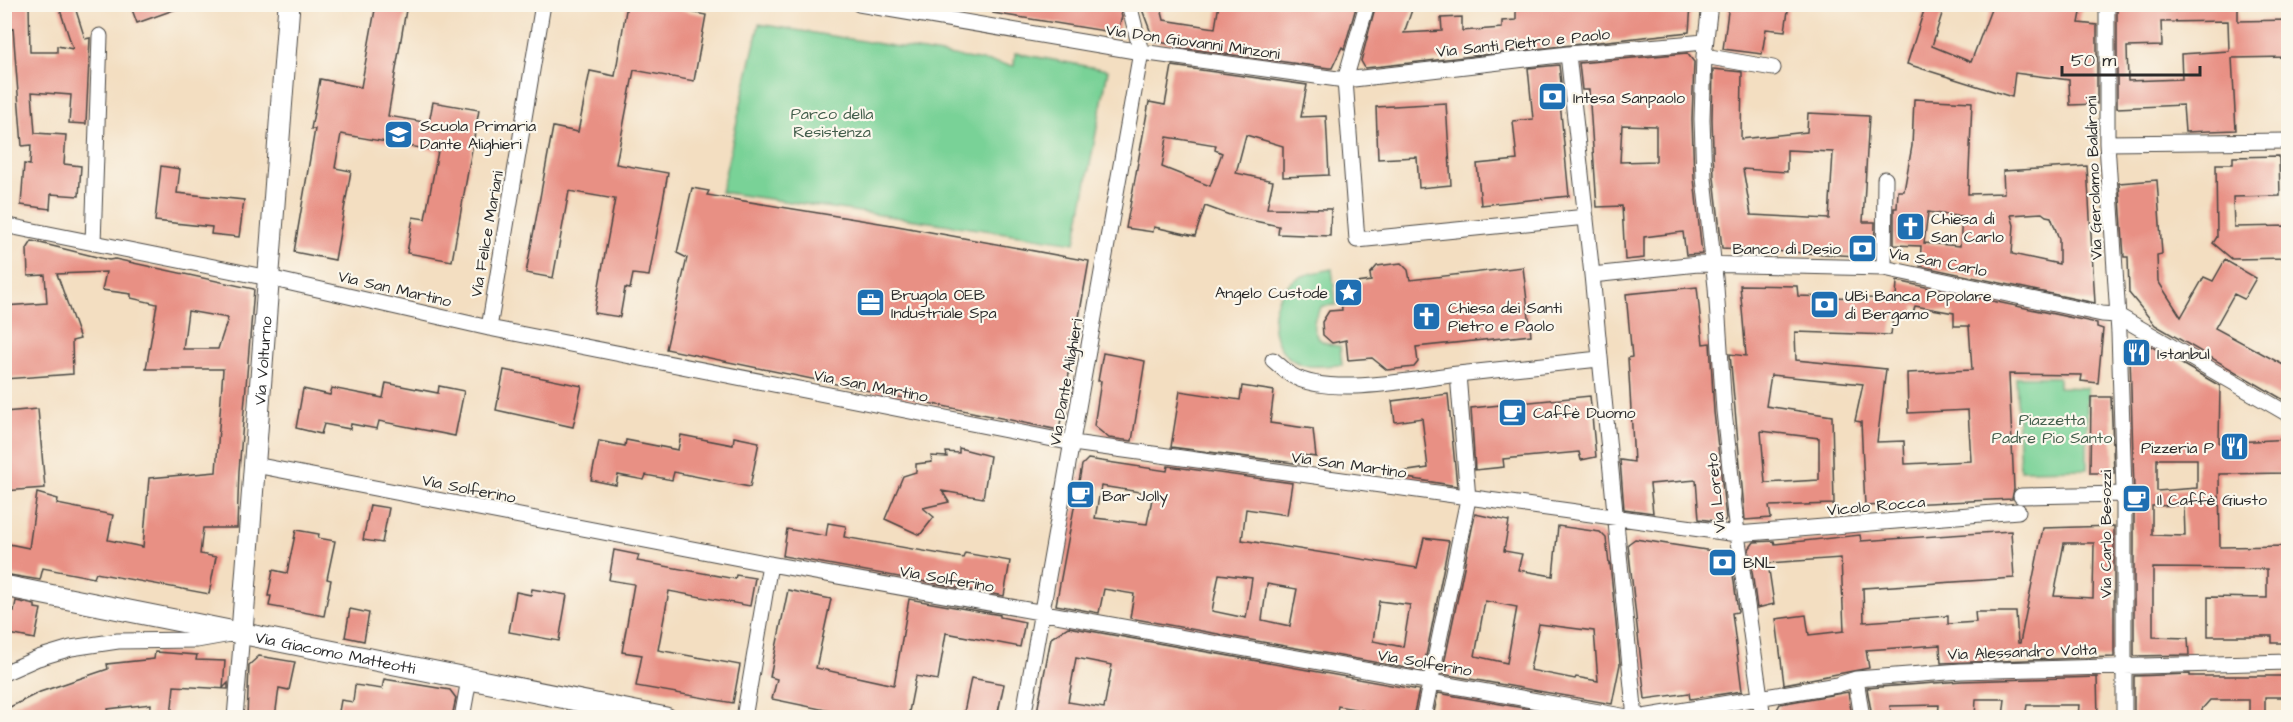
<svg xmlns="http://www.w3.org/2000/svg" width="2293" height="722" font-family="'Architects Daughter',sans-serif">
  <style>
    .green { fill: #79d297; stroke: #527e61; stroke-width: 1.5 }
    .building { fill: #e89084; fill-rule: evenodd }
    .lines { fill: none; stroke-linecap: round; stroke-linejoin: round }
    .street-casing { stroke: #494642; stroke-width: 17 }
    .secondary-casing { stroke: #494642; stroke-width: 23 }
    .street { stroke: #fff; stroke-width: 15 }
    .secondary { stroke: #fff; stroke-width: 21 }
    .labels { text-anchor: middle; stroke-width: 4.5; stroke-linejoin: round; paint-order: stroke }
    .street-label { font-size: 16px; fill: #2b2b2b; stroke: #fbf7ec }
    .poi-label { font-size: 16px; fill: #2b2b2b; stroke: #fbf7ec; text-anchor: start }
    .park-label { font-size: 16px; fill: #425d4b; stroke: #fbf7ec }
  </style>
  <rect width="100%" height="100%" fill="#fbf7ec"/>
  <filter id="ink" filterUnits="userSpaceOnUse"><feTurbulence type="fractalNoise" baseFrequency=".0167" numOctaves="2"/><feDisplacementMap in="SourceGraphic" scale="12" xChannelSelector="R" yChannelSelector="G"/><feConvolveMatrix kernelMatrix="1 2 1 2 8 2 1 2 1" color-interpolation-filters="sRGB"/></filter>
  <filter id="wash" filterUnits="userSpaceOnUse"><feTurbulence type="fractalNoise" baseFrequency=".008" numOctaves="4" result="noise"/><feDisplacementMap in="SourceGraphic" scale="24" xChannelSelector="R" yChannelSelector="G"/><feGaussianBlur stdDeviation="1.35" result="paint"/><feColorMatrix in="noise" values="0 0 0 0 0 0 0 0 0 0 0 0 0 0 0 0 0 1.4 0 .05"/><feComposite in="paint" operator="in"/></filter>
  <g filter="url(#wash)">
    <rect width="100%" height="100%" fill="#f3dec1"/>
    <path class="green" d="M759 24 1014 66 1015 53 1108 70 1075 243 721 192Z
      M1332 269 1336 305 1322 306C1306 327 1314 344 1340 346L1342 365C1332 365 1320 367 1309 366 1270 361 1263 309 1288 285 1299 274 1318 272 1332 269Z
      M2016 377H2058V387L2087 388V469L2020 470Z"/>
    <g id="blocks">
      <path class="building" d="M4 4H29L30 52H57V46L73 49 58 4H74L85 39 90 38 86 124 69 123 71 95 32 92 35 133 66 135 64 164 81 166 79 196 51 194 50 209 21 205 24 164 30 165 31 145 22 146 13 28 4 31Z
        M130 4H182V7L137 23Z
        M376 4H407L388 116 429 123 433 102 479 110 452 261 407 253 413 217 425 219 438 151 341 134 335 168 351 171 335 260 294 252 315 129H311L320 79 361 87Z
        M627 4H648L706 15 694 81 634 70 616 164 668 173 649 276 633 274 630 289 625 288 620 317 594 313 615 199 569 191 553 278 526 273 553 127 578 132 590 71 615 76Z
        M993 4H1119L1122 17 1117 33 993 13Z
        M1140 4H1160L1164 20 1215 28 1219 4H1357L1344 49 1342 47 1332 68H1329L1175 47V45L1154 41Z
        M1376 4H1414L1404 33 1442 31 1441 18 1462 17V31L1502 28V21L1516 20V4H1691L1689 32 1365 68 1361 61Z
        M1729 4H1789L1785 31 1766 29 1762 54 1723 49Z
        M1926 4H1945L1932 46 1971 62 1993 4H2068L2082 8 2079 23 2097 25V104L2070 105 2069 80 2015 73 2012 97 1907 64Z
        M2117 4H2238V21L2289 20V57L2232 58 2236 130 2185 132 2183 105 2117 108ZM2228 21 2229 51 2181 54 2182 79 2128 81 2127 47 2162 46 2161 22Z
        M1687 53 1694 62 1692 119 1694 178 1702 254 1686 255 1683 232 1644 237V258L1625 260 1622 206 1597 207 1589 90H1582L1579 63ZM1622 125 1656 126V161L1620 162Z
        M1559 65 1562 92H1559L1569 196 1481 205 1477 164 1517 160 1513 121 1533 119 1528 68Z
        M1172 66 1307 85 1301 117 1326 116 1329 175 1283 177V146L1246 135 1236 173 1273 181 1267 208 1331 209 1330 236 1278 234 1279 226 1235 217 1205 206 1195 236 1154 227 1153 232 1126 228 1149 102 1165 105ZM1167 137 1216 145 1215 150 1222 153 1210 186 1162 167Z
        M1713 69 1742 72 1741 139 1807 132 1808 113 1869 116 1863 222H1875L1874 257 1722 248 1714 177 1712 119ZM1787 150 1833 152 1829 219 1751 215 1743 169 1787 172Z
        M1914 99 1972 102 1968 194 2004 193 2003 171 2087 166 2095 303 1920 266 1921 246 1894 245V208H1897L1898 191H1904L1912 146ZM1928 212 1962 217 1960 246 1924 243ZM2042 213 2046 216 2051 217 2059 239V264L2012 254 2014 225 2011 215Z
        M1446 103 1451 185 1419 188 1417 157 1378 159 1376 107Z
        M2279 156 2280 196 2233 197 2234 227 2289 226V258L2232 259 2213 243 2217 237 2216 164H2233V157Z
        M161 166 180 169 177 193 244 200 239 237 211 234 212 227 155 221Z
        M2157 180 2162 254 2157 255 2158 281 2181 317 2204 277 2213 281 2225 260 2256 278 2244 299 2234 294 2215 328 2289 368V403L2155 325 2129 293 2128 257H2124L2119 183Z
        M692 188 709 191 707 195 892 225 1089 261 1059 430 666 349 687 258 677 253Z
        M32 241 109 260 115 259 254 289 239 471 237 528H203L200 554 216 557 209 594 96 573 94 578 43 568 40 580 4 574V543L29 548 37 493 58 499 57 504 113 515 108 540 143 547 149 478 216 472 223 369H146L157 304 131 298V294L102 290 106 272 57 274 80 339 72 341 73 374 4 379V306L47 303 45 275 28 276 27 249ZM188 311 228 318 218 349H183Z
        M1401 263 1408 270 1410 280 1523 267 1531 335 1416 347 1418 362 1414 367 1387 370 1372 358 1348 360 1346 340 1332 343 1323 335 1322 322 1329 311 1342 310 1340 285 1371 281 1370 274 1377 266Z
        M1897 281 2097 323V327L2103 329 2098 383 2081 381 2082 375 2009 374 2014 489 2012 499 1865 506 1861 422 1855 421 1863 384 1771 375 1766 406 1832 416 1834 504 1769 506 1771 518 1745 520 1730 354 1746 356 1740 285 1797 286 1798 296 1896 299ZM1915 306 1954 313V326H1969L1972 370 1907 373 1908 413 1968 410 1971 461 1905 464 1904 441 1877 442 1886 369 1796 360 1795 332 1891 335 1893 317 1912 318ZM1761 431 1819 438V480L1765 483Z
        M1697 287 1703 344 1710 343 1714 412 1726 519 1723 522 1699 519 1696 480 1650 484 1653 513 1624 509 1620 460 1634 462 1628 358 1632 357 1626 294Z
        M2142 341 2220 386 2219 443 2289 439V473L2219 474 2220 547 2289 546V643H2272V636H2208V597L2267 598V569L2153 568V637L2188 638 2189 655 2134 656V491L2130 355ZM2157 459H2197V488L2157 491ZM2184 505 2185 536 2152 535V506Z
        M1103 353 1145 361 1132 441 1109 438 1094 426 1101 381H1098Z
        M504 370 582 386 573 427 496 410Z
        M386 383 438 393 439 386 464 391 455 436 379 421 377 429 351 424 350 429 324 424 321 434 296 428 303 389 330 395 332 388 383 398Z
        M1242 386 1274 391 1270 423 1313 429 1316 457 1302 455 1301 464 1171 447 1180 391 1240 400Z
        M1448 394 1457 486 1395 476V473L1428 468 1422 418 1395 422 1392 401Z
        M1590 396 1596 457 1581 460 1579 452 1503 459 1504 467 1475 470 1471 408Z
        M2091 397H2111L2114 473H2090Z
        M38 409 45 488 4 491V412Z
        M681 435 733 445 734 437 759 442 750 487 674 472 672 480 646 475 644 480 618 475 616 485 591 480 599 441 625 446 626 440 678 450Z
        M959 448 990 456 983 498 942 491 949 502 923 508 934 517 920 535 885 519 903 476 916 472V464L932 462 931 456 947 457 946 452 959 453Z
        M1088 459 1167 471 1168 466 1292 483 1287 515 1246 509 1242 540 1417 568 1424 538 1449 541 1423 671 1130 618 1134 594 1104 589 1099 613 1056 605 1082 465ZM1101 486 1153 494 1147 524 1095 518ZM1219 574 1252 578 1246 618 1212 611ZM1267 584 1297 589 1290 626 1262 620ZM1379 601 1410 605 1403 647 1373 641Z
        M370 505 389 508 382 543 363 540Z
        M1475 514 1509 521 1504 551 1522 554 1518 570 1553 576 1558 526 1600 532 1606 538 1609 564 1610 563 1620 664 1612 704 1442 674ZM1485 601 1517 607 1507 663 1475 656ZM1539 624 1594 631 1598 681 1576 677 1575 679 1530 670Z
        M828 523 846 526 844 537 963 558 965 553 1010 561 1004 596 783 556 787 529 826 536Z
        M2114 526V657L1941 663 1940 645 1866 650 1869 668 1784 684 1776 619 1806 615 1809 635 1844 631 1841 558 1768 563 1774 604 1757 608 1749 549 1754 542 1774 541 1775 544 1860 535 1861 541 2011 531 2014 578 1863 588 1864 622 1948 616V624L1976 622 1975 612H2016L2018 643H2020L2043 528ZM2064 543H2094L2093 598 2054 596Z
        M296 530 319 534 318 538 335 541 327 579 331 580 324 616 269 606 271 596H268L273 570 287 573Z
        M1635 539 1719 552 1731 560 1738 612 1732 613 1742 691 1690 699 1689 693 1645 699 1628 544Z
        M614 550 639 555 637 561 735 579 736 575 755 578 750 606 669 591 658 650 740 665 733 703 636 686 642 655 622 652 634 584 609 580Z
        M532 589 567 595 559 641 509 632 516 592 531 595Z
        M788 590 831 599 816 668 894 685 909 599 1000 615V617L1025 622 1020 647 946 633 938 680 916 676 908 717H859L772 699 777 679 770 677Z
        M16 601 35 605V608L41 609 35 639 4 633V609L14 611Z
        M350 609 369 613 364 641 345 637Z
        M1068 627 1419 690 1413 717H1388L1389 715 1338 706 1336 717H1036L1051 638ZM1076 658 1112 665 1104 708 1068 702Z
        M155 652 197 655 196 660 225 661 223 688 228 683V689L174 686 171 717H150L151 704 108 709 110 717H4V710L40 692 108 669 107 664 154 659Z
        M259 656 295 662 289 690 279 688 275 717H247L249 665Z
        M2190 674V676H2289V697H2265V717H2249V700H2210L2202 709V717H2134V676Z
        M2097 677 2098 717H2078L2079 705H2027L2025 717H2003L2005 699H1976L1975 717H1938L1939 705 1890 706 1892 717H1872L1867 688 1962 681Z
        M971 678 1004 684 997 717H963Z
        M384 679 450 690 456 698 452 717H338L341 700 353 702 355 685 382 689Z
        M1848 692 1852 717H1773L1780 704Z
        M1438 693 1575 717H1433Z"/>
    </g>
  </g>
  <g filter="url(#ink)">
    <use href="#blocks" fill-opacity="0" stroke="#494642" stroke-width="1.5"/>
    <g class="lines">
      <defs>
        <path id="street" d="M859 4 1141 52 1345 80 1568 54 1705 42
          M1367 4 1345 80 1357 240 1586 217
          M1710 4 1704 56 1702 119 1704 178 1716 287 1724 411 1737 534 1763 718
          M2107 4V143L2119 333 2124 491V718
          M1568 54 1592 275 1635 718
          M1704 56 1773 68
          M2107 143 2288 141
          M4 225 269 278 489 328 1073 443 1737 534 2018 511
          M93 243 100 36
          M1884 268 1885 179
          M1592 275 1698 264 1884 268 2102 314 2117 315 2288 414
          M489 328 543 4
          M1273 360C1279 365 1285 371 1291 375 1330 398 1414 379 1458 374
          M255 465 770 564 1633 718
          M2021 496 2124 494
          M4 673 38 658 71 648 118 641 197 640 242 632 235 718
          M1856 679 1862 718
          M462 718 469 679
          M744 718 770 564
          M1023 718 1141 52 1129 4
          M1423 718 1468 499 1458 374 1599 359
          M1637 718 1837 685 1856 679 1961 671 2288 662"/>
        <g id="secondary">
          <path id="s1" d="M4 586 666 718"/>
          <path id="s2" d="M242 632 289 4"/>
        </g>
      </defs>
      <use href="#street" class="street-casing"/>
      <use href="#secondary" class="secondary-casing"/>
      <use href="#street" class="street"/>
      <use href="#secondary" class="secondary"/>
    </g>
  </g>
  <defs>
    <symbol id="bank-square" viewBox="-11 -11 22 22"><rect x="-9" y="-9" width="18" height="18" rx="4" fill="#1f6fb2" stroke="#fbf7ec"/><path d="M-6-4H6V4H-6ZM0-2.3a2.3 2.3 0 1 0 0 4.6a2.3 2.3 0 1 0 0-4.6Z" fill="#fff"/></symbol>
    <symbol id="school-square" viewBox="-11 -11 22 22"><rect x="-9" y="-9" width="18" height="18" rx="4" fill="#1f6fb2" stroke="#fbf7ec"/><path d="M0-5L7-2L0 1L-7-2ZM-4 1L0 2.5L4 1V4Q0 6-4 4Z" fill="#fff"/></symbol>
    <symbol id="church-square" viewBox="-11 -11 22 22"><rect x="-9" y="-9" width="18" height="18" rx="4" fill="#1f6fb2" stroke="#fbf7ec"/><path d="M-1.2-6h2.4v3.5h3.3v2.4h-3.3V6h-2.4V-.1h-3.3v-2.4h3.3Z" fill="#fff"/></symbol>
    <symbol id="sight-square" viewBox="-11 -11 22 22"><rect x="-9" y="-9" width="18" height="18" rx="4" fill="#1f6fb2" stroke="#fbf7ec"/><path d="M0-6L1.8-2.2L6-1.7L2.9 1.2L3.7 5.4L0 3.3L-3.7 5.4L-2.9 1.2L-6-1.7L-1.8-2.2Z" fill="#fff"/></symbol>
    <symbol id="office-square" viewBox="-11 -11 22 22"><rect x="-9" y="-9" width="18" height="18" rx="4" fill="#1f6fb2" stroke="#fbf7ec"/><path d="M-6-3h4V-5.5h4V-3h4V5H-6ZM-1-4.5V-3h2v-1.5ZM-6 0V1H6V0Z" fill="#fff"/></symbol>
    <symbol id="restaurant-square" viewBox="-11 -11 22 22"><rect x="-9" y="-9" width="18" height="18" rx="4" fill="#1f6fb2" stroke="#fbf7ec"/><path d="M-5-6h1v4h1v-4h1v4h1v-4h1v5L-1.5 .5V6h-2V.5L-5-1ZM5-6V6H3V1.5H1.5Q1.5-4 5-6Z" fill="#fff"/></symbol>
    <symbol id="cafe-square" viewBox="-11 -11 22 22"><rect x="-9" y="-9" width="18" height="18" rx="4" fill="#1f6fb2" stroke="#fbf7ec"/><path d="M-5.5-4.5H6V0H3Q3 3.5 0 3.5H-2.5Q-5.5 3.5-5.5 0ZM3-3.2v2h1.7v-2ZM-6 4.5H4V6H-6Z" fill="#fff"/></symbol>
  </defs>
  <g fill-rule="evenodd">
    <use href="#bank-square" x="1536" y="80" width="33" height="33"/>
    <use href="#school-square" x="382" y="118" width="33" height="33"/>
    <use href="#church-square" x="1894" y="210" width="33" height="33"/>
    <use href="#bank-square" x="1846" y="232" width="33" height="33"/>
    <use href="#sight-square" x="1332" y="276" width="33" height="33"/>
    <use href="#office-square" x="854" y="286" width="33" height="33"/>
    <use href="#bank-square" x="1808" y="288" width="33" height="33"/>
    <use href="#church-square" x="1410" y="300" width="33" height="33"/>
    <use href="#restaurant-square" x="2120" y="336" width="33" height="33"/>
    <use href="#cafe-square" x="1496" y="396" width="33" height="33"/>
    <use href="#restaurant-square" x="2218" y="430" width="33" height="33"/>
    <use href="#cafe-square" x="1064" y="478" width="33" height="33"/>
    <use href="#cafe-square" x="2120" y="482" width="33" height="33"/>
    <use href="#bank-square" x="1706" y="546" width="33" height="33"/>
  </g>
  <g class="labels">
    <g class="street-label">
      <text transform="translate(1193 41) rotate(8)" y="6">Via Don Giovanni Minzoni</text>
      <text transform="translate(1523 42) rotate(-6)" y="6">Via Santi Pietro e Paolo</text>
      <text transform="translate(2093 178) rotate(-92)" y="6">Via Gerolamo Baldironi</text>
      <text transform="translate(486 234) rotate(-80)" y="6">Via Felice Mariani</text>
      <text transform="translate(1938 261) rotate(11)" y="6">Via San Carlo</text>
      <text transform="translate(395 288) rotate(13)" y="6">Via San Martino</text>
      <text dy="6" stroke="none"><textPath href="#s2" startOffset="272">Via Volturno</textPath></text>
      <text transform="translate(1065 382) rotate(-80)" y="6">Via Dante Alighieri</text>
      <text transform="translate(871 385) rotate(11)" y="6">Via San Martino</text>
      <text transform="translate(1349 464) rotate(8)" y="6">Via San Martino</text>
      <text transform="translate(469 488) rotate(11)" y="6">Via Solferino</text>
      <text transform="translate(1715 493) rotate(-96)" y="6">Via Loreto</text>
      <text transform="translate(1876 505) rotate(-5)" y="6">Vicolo Rocca</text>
      <text transform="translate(2105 534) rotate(-90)" y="6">Via Carlo Besozzi</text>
      <text transform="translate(947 578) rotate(10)" y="6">Via Solferino</text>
      <text dy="6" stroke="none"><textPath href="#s1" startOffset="338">Via Giacomo Matteotti</textPath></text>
      <text transform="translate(2022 651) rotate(-2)" y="6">Via Alessandro Volta</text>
      <text transform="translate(1425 662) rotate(10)" y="6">Via Solferino</text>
    </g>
    <g class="poi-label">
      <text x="1573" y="103">Intesa Sanpaolo</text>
      <text x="420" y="131">Scuola Primaria<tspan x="420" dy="18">Dante Alighieri</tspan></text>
      <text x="1931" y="224">Chiesa di<tspan x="1931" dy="18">San Carlo</tspan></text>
      <text x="1841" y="254" text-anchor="end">Banco di Desio</text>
      <text x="1328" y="298" text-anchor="end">Angelo Custode</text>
      <text x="891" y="300">Brugola OEB<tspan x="891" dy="18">Industriale Spa</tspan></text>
      <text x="1845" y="301">UBi Banca Popolare<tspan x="1845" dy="18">di Bergamo</tspan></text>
      <text x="1448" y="313">Chiesa dei Santi<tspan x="1448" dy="18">Pietro e Paolo</tspan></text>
      <text x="2157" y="359">Istanbul</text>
      <text x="1533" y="418">Caffè Duomo</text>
      <text x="2214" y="453" text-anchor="end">Pizzeria P</text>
      <text x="1102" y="501">Bar Jolly</text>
      <text x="2157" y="505">Il Caffè Giusto</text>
      <text x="1743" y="568">BNL</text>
    </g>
    <g class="park-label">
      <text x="832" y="119">Parco della<tspan x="832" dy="18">Resistenza</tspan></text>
      <text x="2052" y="425">Piazzetta<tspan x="2052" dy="18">Padre Pio Santo</tspan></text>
    </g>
  </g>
  <rect width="2293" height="722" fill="none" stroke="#fbf7ec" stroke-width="24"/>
  <path d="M2062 66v9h138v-9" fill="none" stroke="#2b2b2b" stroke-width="3"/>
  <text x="2071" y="66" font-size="18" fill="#2b2b2b" stroke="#fbf7ec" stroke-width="4.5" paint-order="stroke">50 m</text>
</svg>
